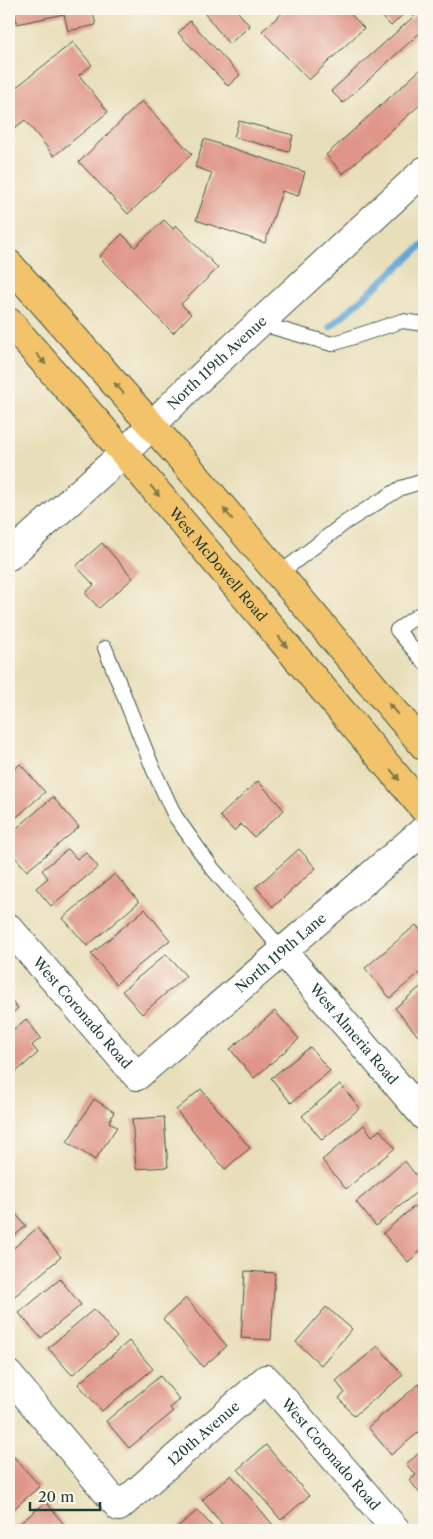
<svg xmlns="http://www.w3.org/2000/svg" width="433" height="1539" font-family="'Libre Caslon Text',serif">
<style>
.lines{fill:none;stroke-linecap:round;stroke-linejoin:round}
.stream{stroke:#60a5d6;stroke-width:7}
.building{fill:#df9688}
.service-casing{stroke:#3d5548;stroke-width:16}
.minor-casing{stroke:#3d5548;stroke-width:30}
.primary-casing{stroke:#3d5548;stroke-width:30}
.service{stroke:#fff;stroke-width:14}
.minor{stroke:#fff;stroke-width:28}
.primary{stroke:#f2c36a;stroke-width:28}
.oneway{fill:#7e794c}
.labels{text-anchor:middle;stroke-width:4.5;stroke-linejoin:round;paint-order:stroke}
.street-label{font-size:14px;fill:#1f3d34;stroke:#fbf7ec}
</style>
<rect width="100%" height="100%" fill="#fbf7ec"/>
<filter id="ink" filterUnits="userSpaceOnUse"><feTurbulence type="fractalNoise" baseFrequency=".02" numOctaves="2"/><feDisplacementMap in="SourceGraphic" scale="10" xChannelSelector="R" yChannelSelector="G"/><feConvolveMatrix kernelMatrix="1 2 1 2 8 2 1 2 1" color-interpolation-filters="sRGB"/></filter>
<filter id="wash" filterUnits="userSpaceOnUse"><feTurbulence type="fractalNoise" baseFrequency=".0096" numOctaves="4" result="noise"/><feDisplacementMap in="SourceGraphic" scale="20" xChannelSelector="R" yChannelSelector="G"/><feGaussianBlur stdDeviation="1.12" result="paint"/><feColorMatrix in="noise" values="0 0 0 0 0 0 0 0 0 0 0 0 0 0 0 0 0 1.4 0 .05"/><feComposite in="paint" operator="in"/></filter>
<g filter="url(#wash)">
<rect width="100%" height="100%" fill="#e8dfba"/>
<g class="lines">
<path class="stream" d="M 330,327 L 424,244"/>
</g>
<g id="blocks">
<path class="building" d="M 14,9 L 92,9 L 96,25 L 68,31 L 64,14 L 17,24 Z
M 201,9 L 242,9 L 238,12 L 250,26 L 229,44 Z
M 287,9 L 346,9 L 364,28 L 309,80 L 262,31 Z
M 375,9 L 409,9 L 391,26 Z
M 422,9 L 424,9 L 424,29 L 343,103 L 331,91 Z
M 190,21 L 240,75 L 228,86 L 178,33 Z
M 73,42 L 92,65 L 79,75 L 108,112 L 54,156 L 25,120 L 11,131 L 9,128 L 9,93 Z
M 422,68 L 424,71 L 424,101 L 343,174 L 326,155 Z
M 142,101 L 192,154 L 128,214 L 79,162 Z
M 239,121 L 293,135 L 289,152 L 234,137 Z
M 204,139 L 305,172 L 298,196 L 282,191 L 265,243 L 196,220 L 212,173 L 195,167 Z
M 164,220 L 173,229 L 176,225 L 218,268 L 181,304 L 191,314 L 173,333 L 99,257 L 122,234 L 135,247 Z
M 102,543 L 133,578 L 99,608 L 85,593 L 94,585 L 76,566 Z
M 20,764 L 45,792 L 9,824 L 9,774 Z
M 258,781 L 284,810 L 254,837 L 241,824 L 234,831 L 220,816 Z
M 53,797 L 79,827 L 27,871 L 9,850 L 9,835 Z
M 68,849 L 77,859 L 86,852 L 98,867 L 51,906 L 36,888 L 48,878 L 42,870 Z
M 299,849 L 316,868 L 273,907 L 256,887 Z
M 115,874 L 139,902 L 87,946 L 63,918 Z
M 145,909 L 170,940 L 116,984 L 91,954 Z
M 416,925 L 424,935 L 424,969 L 390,998 L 365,968 Z
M 166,954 L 186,976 L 142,1014 L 122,991 Z
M 424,984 L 424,1031 L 418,1036 L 395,1008 Z
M 9,998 L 18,1008 L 9,1017 Z
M 275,1011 L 299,1039 L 254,1078 L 230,1049 Z
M 26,1019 L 41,1038 L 32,1045 L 38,1053 L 10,1077 L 9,1033 Z
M 310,1047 L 330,1071 L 291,1103 L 271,1078 Z
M 340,1084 L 360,1108 L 322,1140 L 302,1116 Z
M 201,1089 L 250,1148 L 225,1169 L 176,1110 Z
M 94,1099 L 114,1112 L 109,1122 L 117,1127 L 95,1160 L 67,1142 Z
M 164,1117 L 168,1167 L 136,1169 L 132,1119 Z
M 364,1125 L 372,1136 L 380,1130 L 395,1148 L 346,1189 L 322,1160 Z
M 405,1161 L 424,1186 L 376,1226 L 356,1202 Z
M 424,1198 L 424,1248 L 408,1262 L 383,1233 Z
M 9,1206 L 26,1226 L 9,1240 Z
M 37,1228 L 61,1257 L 9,1301 L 9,1252 Z
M 245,1271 L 275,1273 L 271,1340 L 241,1338 Z
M 60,1279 L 81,1305 L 41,1338 L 19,1313 Z
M 186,1298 L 227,1346 L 203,1367 L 163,1319 Z
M 326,1307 L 352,1329 L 321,1365 L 296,1342 Z
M 94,1309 L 117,1337 L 72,1375 L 48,1348 Z
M 129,1341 L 153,1369 L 102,1411 L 78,1384 Z
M 378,1346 L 403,1375 L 354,1416 L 339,1398 L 345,1393 L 336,1381 Z
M 160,1376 L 180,1400 L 170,1408 L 173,1412 L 129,1448 L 106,1421 Z
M 419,1384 L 424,1391 L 424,1428 L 391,1455 L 368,1427 Z
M 266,1445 L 309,1496 L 281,1520 L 238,1469 Z
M 424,1449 L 424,1498 L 409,1480 L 416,1475 L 406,1464 Z
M 14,1457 L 40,1486 L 9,1513 L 9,1462 Z
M 231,1475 L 274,1526 L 269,1530 L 227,1530 L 202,1500 Z
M 46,1502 L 66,1527 L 62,1530 L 12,1530 Z
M 198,1510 L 215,1530 L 174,1530 Z"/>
</g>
</g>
<g filter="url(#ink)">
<use href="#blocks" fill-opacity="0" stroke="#3d5548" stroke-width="1"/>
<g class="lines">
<defs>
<path id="service" d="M 258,323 L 332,344 L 402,321 L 424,324
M 279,574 L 346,522 L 401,488 L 424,481
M 424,611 L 397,630 L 424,662
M 105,648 L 154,771 L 175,816 L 212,868 L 283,951"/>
<g id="minor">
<path id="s1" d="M 9,556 L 124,453 L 188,389 L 424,171"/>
<path id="s2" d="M 9,928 L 137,1076 L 424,830"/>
<path id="s3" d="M 283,951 L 424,1116"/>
<path id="s4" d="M 9,1375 L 119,1507 L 266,1379 L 396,1530"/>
</g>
<g id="primary">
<path d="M 9,264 L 184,462 L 424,746"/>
<path id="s5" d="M 9,322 L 124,453 L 424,809"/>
</g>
</defs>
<use href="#service" class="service-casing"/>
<use href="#minor" class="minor-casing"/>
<use href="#primary" class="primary-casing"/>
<use href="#service" class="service"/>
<use href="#minor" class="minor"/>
<use href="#primary" class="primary"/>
</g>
<defs><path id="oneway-solid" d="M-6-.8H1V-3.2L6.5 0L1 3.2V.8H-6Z" transform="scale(1.25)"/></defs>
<g class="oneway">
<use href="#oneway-solid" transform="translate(41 359) rotate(49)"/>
<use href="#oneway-solid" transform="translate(119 388) rotate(-132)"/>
<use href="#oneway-solid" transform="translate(155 491) rotate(50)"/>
<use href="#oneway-solid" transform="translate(228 514) rotate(-130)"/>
<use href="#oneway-solid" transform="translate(283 642) rotate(50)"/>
<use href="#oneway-solid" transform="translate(393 709) rotate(-130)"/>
<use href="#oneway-solid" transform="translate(395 775) rotate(50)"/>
</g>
</g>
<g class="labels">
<g class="street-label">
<text dy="5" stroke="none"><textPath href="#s1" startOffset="284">North 119th Avenue</textPath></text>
<text dy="5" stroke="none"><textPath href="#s5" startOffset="320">West McDowell Road</textPath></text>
<text dy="5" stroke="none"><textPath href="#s2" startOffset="385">North 119th Lane</textPath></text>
<text dy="5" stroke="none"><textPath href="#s2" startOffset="112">West Coronado Road</textPath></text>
<text dy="5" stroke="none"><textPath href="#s3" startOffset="109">West Almeria Road</textPath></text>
<text dy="5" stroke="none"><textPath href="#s4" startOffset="284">120th Avenue</textPath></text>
<text dy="5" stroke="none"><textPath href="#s4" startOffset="466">West Coronado Road</textPath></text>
</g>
</g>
<rect width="433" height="1539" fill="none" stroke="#fbf7ec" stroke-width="30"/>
<path d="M30 1502v8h70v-8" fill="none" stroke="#1f3d34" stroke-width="2.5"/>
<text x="38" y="1502" font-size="15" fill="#1f3d34" stroke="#fbf7ec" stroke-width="4" paint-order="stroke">20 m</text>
</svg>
